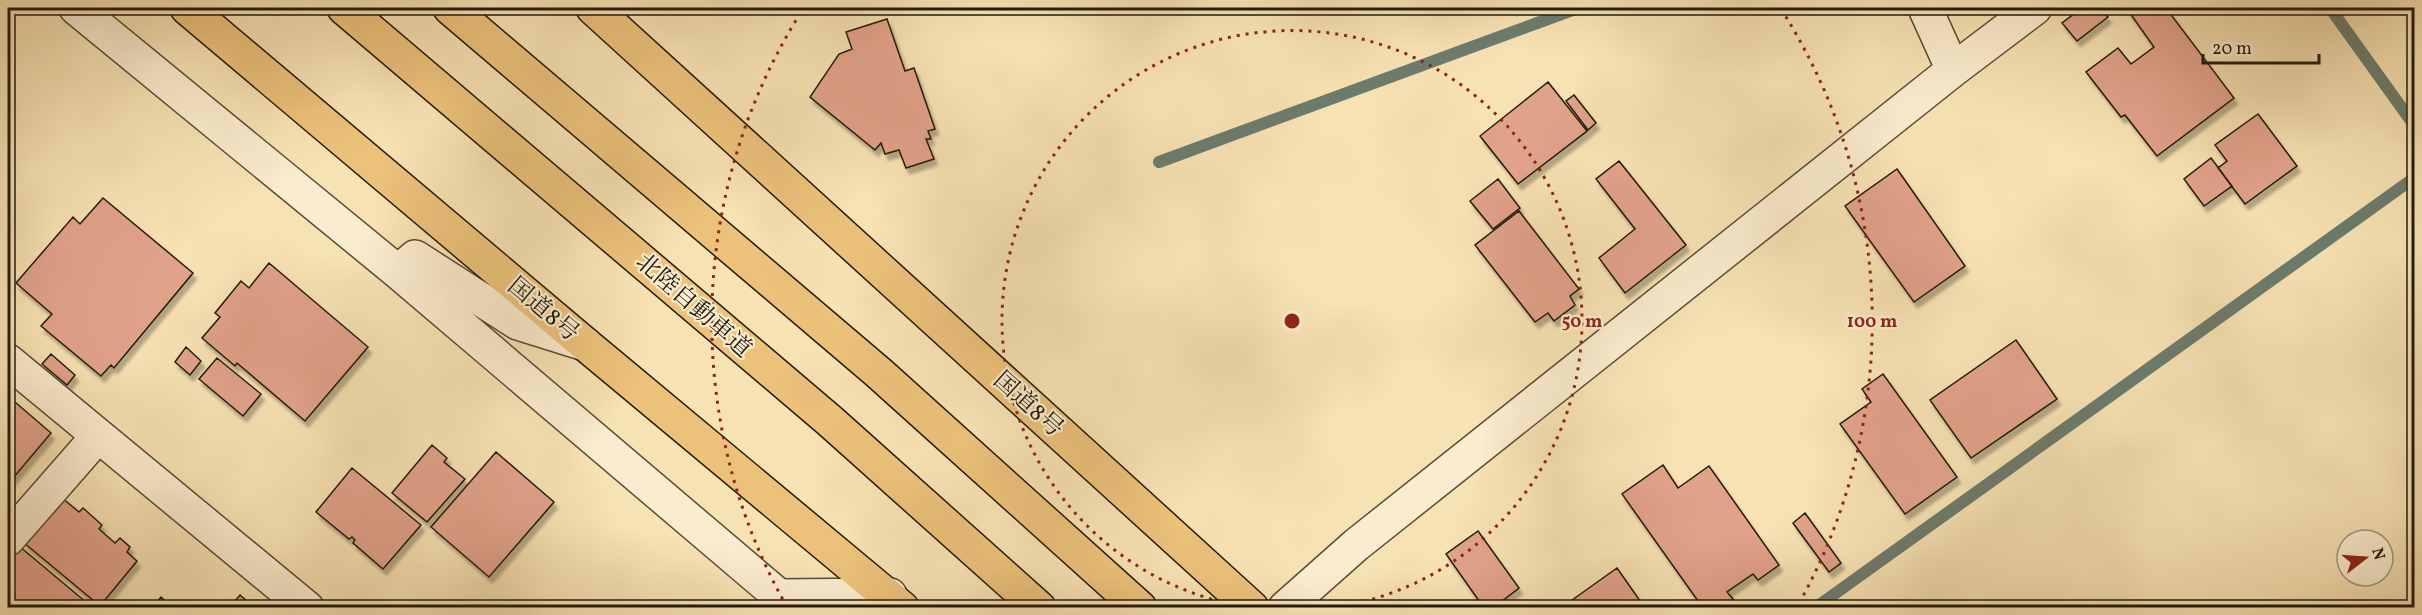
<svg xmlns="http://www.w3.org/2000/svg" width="2422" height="615" font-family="Vollkorn,'Noto Serif JP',serif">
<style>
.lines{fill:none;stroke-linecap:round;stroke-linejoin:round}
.stream{stroke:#6c7c6d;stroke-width:12}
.building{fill:#e1a28a;stroke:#231a0e;stroke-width:1.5;filter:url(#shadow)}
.minor-casing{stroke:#584c37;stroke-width:36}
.trunk-casing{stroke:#231a0e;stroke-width:36}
.motorway-casing{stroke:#231a0e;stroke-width:36}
.minor{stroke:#faecce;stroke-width:33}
.trunk{stroke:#ecc17a;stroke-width:33}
.motorway{stroke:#ecc17a;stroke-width:33}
.ring{fill:none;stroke:#8f2418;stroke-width:3;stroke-dasharray:3 6}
.labels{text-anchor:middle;stroke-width:4.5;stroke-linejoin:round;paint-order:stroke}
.street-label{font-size:24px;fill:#231a0e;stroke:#faecce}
.centre{fill:#8f2418;stroke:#faecce;stroke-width:3}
.ring-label{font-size:18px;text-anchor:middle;font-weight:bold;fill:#8f2418;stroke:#faecce;stroke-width:4.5;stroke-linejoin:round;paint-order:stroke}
</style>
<defs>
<filter id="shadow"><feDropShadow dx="3.5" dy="6" stdDeviation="1.5" flood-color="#0004"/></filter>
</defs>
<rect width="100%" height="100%" fill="#f7e2b3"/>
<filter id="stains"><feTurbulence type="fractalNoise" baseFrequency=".00333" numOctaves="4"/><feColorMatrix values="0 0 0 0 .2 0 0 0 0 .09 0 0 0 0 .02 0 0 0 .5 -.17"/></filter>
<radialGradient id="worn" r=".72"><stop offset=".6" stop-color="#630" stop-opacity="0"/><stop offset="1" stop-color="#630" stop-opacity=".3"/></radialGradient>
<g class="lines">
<path class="stream" d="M 2330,8 L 2414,125
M 1159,162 L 1578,8
M 1815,608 L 2414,178"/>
</g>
<path class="building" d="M 2082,8 L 2099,8 L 2108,17 L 2077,41 L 2062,23 Z
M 2129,8 L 2166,8 L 2234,98 L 2157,156 L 2125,115 L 2121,117 L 2086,72 L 2118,48 L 2131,64 L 2154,47 L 2127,9 Z
M 887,19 L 905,71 L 914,68 L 935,129 L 928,131 L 931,139 L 926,139 L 934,159 L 906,168 L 899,150 L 885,154 L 881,143 L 875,150 L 810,97 L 839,54 L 852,49 L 846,32 Z
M 1548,82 L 1587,131 L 1518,184 L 1480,136 Z
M 1574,95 L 1596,123 L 1588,130 L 1566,101 Z
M 2258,114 L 2297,166 L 2245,204 L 2218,168 L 2227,161 L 2215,145 Z
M 2211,158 L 2232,186 L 2204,206 L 2184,179 Z
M 1619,161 L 1686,245 L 1625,293 L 1599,258 L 1635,229 L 1596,179 Z
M 1897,169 L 1965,266 L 1914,302 L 1845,206 Z
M 1498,179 L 1520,208 L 1493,229 L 1470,201 Z
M 103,198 L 193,273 L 114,368 L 111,365 L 101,376 L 41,326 L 52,314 L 16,283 L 73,217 L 80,224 Z
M 1519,211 L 1579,289 L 1570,296 L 1575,305 L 1554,321 L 1548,313 L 1535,322 L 1475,245 Z
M 269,263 L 368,347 L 305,421 L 237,363 L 235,366 L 202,338 L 220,317 L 215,313 L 241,281 L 249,288 Z
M 2016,340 L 2057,399 L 1971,458 L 1930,400 Z
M 186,347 L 201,361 L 190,375 L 175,362 Z
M 51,354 L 75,375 L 67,385 L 42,364 Z
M 217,358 L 261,394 L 243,416 L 199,379 Z
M 1883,374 L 1957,477 L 1905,514 L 1840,424 L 1871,402 L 1862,389 Z
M 8,396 L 51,433 L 8,484 Z
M 432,445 L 447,458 L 444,462 L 465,479 L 427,522 L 392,493 Z
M 496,452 L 554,502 L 489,577 L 431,527 Z
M 1663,465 L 1678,488 L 1709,466 L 1779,565 L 1758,580 L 1753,574 L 1727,592 L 1733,599 L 1722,608 L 1703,608 L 1622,494 Z
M 352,468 L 421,525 L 383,569 L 353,543 L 355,540 L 352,537 L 349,539 L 316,512 Z
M 61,497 L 79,512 L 83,508 L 102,525 L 99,529 L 115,543 L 120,538 L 130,547 L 127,552 L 137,561 L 100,606 L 23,542 Z
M 1805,513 L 1841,563 L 1829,572 L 1793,523 Z
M 1478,531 L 1519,588 L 1493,608 L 1484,608 L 1446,554 Z
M 19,546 L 93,608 L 8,608 L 8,560 Z
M 1617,568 L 1645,608 L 1561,608 Z
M 240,595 L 255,608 L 229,608 Z
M 161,597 L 173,608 L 152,608 Z
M 161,597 L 173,608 L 152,608 Z"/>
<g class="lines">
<defs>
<path id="minor" d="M 76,8 L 398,272 L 779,596 L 890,595
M 1953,70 L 2035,8
M 398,272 L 415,257 L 518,323 L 585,344
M 8,361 L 307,608
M 8,539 L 98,436
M 1285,608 L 1356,545 L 1953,70 L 1925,8"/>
<path id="trunk" d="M 187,8 L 585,344 L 902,608
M 593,8 L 1252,608"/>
<path id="motorway" d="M 344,8 L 830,421 L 1039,608
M 450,8 L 879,373 L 1140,608"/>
</defs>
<use href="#minor" class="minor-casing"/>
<use href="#trunk" class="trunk-casing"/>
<use href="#motorway" class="motorway-casing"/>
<use href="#minor" class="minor"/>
<use href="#trunk" class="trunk"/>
<use href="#motorway" class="motorway"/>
</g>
<g class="ring">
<path d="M1247 607A290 290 0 1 1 1337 607"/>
<path d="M787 607A580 580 0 0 1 803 9M1781 9A580 580 0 0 1 1797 607"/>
</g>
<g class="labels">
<g class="street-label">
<text transform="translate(694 305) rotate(41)" y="8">北陸自動車道</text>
<text transform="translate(544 309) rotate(40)" y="8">国道8号</text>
<text transform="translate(1029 404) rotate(42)" y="8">国道8号</text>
</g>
</g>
<circle cx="1292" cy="321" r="9" class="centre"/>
<g class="ring-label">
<text x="1582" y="327">50 m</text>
<text x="1872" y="327">100 m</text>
</g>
<rect width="2422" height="615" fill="none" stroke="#f7e2b3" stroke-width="30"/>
<rect x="9" y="9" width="2404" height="597" fill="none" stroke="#231a0e" stroke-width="3"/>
<rect x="15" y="15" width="2392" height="585" fill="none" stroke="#231a0e" stroke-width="1.5"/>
<g transform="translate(2365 558) rotate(73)"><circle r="28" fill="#faecce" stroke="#a49881" stroke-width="1.5"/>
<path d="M0-4.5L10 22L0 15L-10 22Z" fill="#8f2418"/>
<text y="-9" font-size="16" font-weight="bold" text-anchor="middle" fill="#231a0e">N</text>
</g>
<path d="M2203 54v9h116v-9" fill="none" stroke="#231a0e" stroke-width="3"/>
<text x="2212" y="54" font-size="18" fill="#231a0e" stroke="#faecce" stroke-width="4.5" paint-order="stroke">20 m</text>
<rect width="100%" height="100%" filter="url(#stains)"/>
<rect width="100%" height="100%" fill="url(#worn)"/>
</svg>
